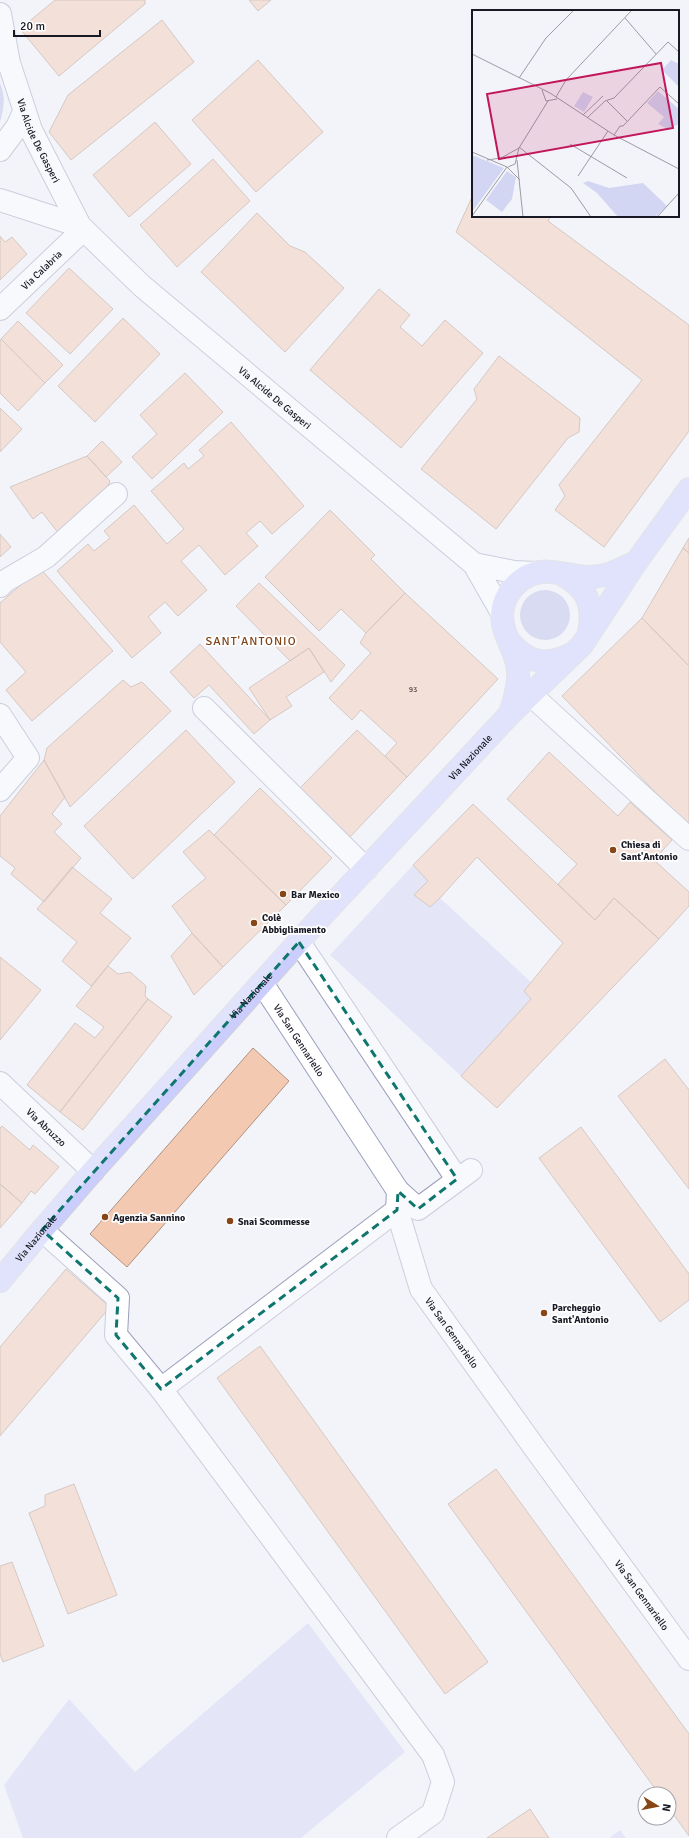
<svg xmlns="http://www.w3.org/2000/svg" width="689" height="1838" font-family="Signika,sans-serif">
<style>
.green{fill:#d3d6f3}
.forest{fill:#b9bde6}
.building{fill:#f4c9b1;stroke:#b09382}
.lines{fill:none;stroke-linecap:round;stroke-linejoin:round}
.minor-casing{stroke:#9c9fbc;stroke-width:24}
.major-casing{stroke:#d1d1d3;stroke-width:24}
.minor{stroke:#fff;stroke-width:22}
.major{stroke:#cbcefc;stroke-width:22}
.marked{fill:none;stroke:#0f766e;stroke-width:3;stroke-dasharray:8 5;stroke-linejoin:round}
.poi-dot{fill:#884515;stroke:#fff;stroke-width:1.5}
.labels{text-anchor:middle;stroke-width:3.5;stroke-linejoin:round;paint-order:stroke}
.number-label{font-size:8px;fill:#4f4547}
.street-label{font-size:10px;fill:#181924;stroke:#fff}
.poi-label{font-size:10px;font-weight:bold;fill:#181924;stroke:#fff;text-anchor:start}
.quarter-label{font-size:12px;letter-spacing:1px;fill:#7f4217;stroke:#fff}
.inset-road{fill:none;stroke:#9b9ca4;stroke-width:1}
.view{fill:#c2185b;fill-opacity:0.15;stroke:#c2185b;stroke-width:2}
.inset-edge{fill:none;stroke:#181924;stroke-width:2}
</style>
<rect width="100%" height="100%" fill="#f3f4fa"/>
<path class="green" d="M 413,865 L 428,881 L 415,895 L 430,907 L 440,898 L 531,982 L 524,991 L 531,999 L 461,1076 L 330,955 Z
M 308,1623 L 405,1752 L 301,1838 L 23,1838 L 4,1785 L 69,1699 L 135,1772 Z
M 620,1830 L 626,1838 L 609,1838 Z"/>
<path class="forest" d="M 0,83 C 6,97 4,108 0,122 Z
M520 615a25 25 0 1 1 50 0a25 25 0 1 1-50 0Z"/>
<path class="building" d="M 55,0 L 145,0 L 145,4 L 59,76 L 20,29 Z
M 249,0 L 271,0 L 258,11 Z
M 162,20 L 194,62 L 71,160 L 49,132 L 68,95 Z
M 258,60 L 323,132 L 256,192 L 192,120 Z
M 155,122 L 191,164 L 129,217 L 93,175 Z
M 213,159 L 250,201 L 177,267 L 140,225 Z
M 472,197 L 473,216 L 551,216 L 548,221 L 689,325 L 689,431 L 604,547 L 555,510 L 565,496 L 559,485 L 642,380 L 456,232 Z
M 257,213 L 290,246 L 305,252 L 344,288 L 285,352 L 201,272 Z
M 0,236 L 5,242 L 12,237 L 27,254 L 0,280 Z
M 69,268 L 113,309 L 70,354 L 26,313 Z
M 379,289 L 410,315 L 400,327 L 422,346 L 445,320 L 483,353 L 401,448 L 310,370 Z
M 123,318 L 160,354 L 95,422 L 58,386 Z
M 18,321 L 63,365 L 45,383 L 1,339 Z
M 1,339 L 45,383 L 18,411 L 0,393 L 0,341 Z
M 499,356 L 580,418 L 579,432 L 568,438 L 496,529 L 421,469 L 477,399 L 474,389 Z
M 185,373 L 223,412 L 152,479 L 132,457 L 157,434 L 140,415 Z
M 0,408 L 22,429 L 0,452 Z
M 231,422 L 304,506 L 272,534 L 260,521 L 246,533 L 258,546 L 225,575 L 199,545 L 181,561 L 207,590 L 178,616 L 165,602 L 148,617 L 161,633 L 132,658 L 57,571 L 88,544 L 94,551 L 110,538 L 104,531 L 134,505 L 167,544 L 184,529 L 151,491 L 184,463 L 188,469 L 204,456 L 199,450 Z
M 102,441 L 122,462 L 106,477 L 87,456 Z
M 87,456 L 110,481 L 103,500 L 59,534 L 42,512 L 33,519 L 10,487 Z
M 330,510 L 375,555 L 371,559 L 405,593 L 366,633 L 341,609 L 319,631 L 265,577 Z
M 0,534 L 11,547 L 0,557 Z
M 689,538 L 689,553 L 683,548 Z
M 683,548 L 689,553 L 689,666 L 642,618 Z
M 40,568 L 113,651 L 32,721 L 6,690 L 26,672 L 0,642 L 0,603 Z
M 259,583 L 345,665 L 331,682 L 309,648 L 290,661 L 236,606 Z
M 405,593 L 498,679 L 407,777 L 385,756 L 397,743 L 361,710 L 352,720 L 329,698 L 371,653 L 360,643 L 366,633 Z
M 642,618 L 689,666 L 689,827 L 562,696 Z
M 200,644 L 270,720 L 254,734 L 209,685 L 194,698 L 170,672 Z
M 309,648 L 324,672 L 286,697 L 292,706 L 270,720 L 249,688 Z
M 123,680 L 131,687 L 142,682 L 171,711 L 70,807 L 44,760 L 47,748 Z
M 186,730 L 235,782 L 133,879 L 84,826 Z
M 357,730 L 407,777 L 348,839 L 298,790 Z
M 549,752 L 618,816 L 630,802 L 672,840 L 654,860 L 689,892 L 689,906 L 659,939 L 614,898 L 595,920 L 558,884 L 577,864 L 507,799 Z
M 44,760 L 65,797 L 52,814 L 62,824 L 54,832 L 81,858 L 44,902 L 11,874 L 15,868 L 0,856 L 0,816 Z
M 260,788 L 332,858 L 286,905 L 214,835 Z
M 473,804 L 595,920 L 614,898 L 659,939 L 497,1108 L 461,1076 L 531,999 L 524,991 L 563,943 L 477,857 L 440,898 L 430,907 L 414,895 L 428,881 L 413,865 Z
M 209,830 L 286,905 L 223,967 L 192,933 L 172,906 L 206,878 L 183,852 Z
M 72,867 L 112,899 L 100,913 L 131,938 L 91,986 L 62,961 L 77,942 L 37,909 Z
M 192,933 L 223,967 L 194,995 L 171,956 Z
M 0,957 L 41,990 L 0,1040 Z
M 108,966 L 118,974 L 130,972 L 146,986 L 145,996 L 148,999 L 60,1112 L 27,1085 L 75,1023 L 95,1038 L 104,1027 L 76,1006 Z
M 148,999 L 172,1017 L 83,1130 L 60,1112 Z
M 253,1048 L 289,1081 L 127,1267 L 90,1234 Z
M 665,1059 L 689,1090 L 689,1189 L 618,1096 Z
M 2,1126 L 30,1150 L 33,1145 L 59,1167 L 35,1194 L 31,1191 L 22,1203 L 0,1184 L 0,1128 Z
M 581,1127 L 689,1274 L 689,1300 L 660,1322 L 539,1158 Z
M 0,1184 L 22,1203 L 0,1228 Z
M 66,1269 L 110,1307 L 0,1436 L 0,1347 Z
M 260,1346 L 488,1662 L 445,1694 L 217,1378 Z
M 496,1469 L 689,1734 L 689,1836 L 669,1808 L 669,1794 L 659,1794 L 448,1504 Z
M 74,1484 L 117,1595 L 68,1614 L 29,1513 L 45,1506 L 45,1495 Z
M 12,1562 L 44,1646 L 3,1662 L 0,1654 L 0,1566 Z
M 530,1809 L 549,1838 L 487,1838 Z"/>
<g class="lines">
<defs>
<g id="minor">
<path id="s1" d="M 0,14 L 9,63 L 31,130 L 80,226 L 142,286 L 474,564 L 502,613"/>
<path d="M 0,150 L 17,127 L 24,112"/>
<path d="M 0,200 L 80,226"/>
<path id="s2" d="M 0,309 L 83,230"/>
<path d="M 474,564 L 514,572 L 536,573"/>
<path d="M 0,586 L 5,581 L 46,557 L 116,494"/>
<path d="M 530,694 L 689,839"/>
<path d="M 204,708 L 366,869"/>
<path d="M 0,715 L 28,758 L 0,790"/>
<path d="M 299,942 L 457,1179"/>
<path id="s3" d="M 262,983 L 398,1191 L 418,1209 L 471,1170"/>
<path id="s4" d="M 0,1083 L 93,1171"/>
<path id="s5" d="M 398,1191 L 397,1210 L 421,1289 L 534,1447 L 689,1659"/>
<path d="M 42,1230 L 118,1298 L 116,1335 L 161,1389 L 433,1755 L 443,1782 L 433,1813 L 398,1838"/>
<path d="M 161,1389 L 397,1210"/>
</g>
<g id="major">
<path d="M 563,575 C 588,589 594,605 589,632"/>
<path d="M 509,641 C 527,662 544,667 570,655"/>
<path d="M 510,713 C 515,699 519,686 518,671 C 517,648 498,633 503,607 C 508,586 529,569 551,572 C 564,573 577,577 590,577 C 607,577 621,569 636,562"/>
<path id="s6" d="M 0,1281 L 42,1230 L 93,1171 L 320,918 L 509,715 L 582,645 L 637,561 L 689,489"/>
</g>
</defs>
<use href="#minor" class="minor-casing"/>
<use href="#major" class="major-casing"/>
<use href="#minor" class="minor"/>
<use href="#major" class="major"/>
</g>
<path d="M0 0H689V1838H0ZM 299,942 L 457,1179 L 418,1209 L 398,1191 L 397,1210 L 161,1389 L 116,1335 L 118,1298 L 42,1230 Z" fill="#f3f4fa" fill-opacity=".55" fill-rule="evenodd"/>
<path class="marked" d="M 299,942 L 457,1179 L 418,1209 L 398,1191 L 397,1210 L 161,1389 L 116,1335 L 118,1298 L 42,1230 Z"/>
<g class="poi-dot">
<circle cx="613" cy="850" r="4"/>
<circle cx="283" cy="894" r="4"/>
<circle cx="254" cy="923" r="4"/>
<circle cx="105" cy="1217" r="4"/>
<circle cx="230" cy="1221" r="4"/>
<circle cx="544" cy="1313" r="4"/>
</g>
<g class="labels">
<g class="number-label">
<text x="413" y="692">93</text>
</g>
<g class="street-label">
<text dy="4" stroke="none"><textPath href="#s1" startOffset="133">Via Alcide De Gasperi</textPath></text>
<text dy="4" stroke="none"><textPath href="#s2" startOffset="57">Via Calabria</textPath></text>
<text dy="4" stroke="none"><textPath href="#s1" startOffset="488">Via Alcide De Gasperi</textPath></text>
<text dy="4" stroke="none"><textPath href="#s6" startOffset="704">Via Nazionale</textPath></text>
<text dy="4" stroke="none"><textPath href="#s6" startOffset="380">Via Nazionale</textPath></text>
<text dy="4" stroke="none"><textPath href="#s3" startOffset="68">Via San Gennariello</textPath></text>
<text dy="4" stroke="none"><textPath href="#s4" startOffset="64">Via Abruzzo</textPath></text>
<text dy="4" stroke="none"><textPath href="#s6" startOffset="56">Via Nazionale</textPath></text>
<text dy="4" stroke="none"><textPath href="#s5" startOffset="155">Via San Gennariello</textPath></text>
<text dy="4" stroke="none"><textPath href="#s5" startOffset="479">Via San Gennariello</textPath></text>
</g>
<g class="poi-label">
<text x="621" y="848">Chiesa di<tspan x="621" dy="12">Sant'Antonio</tspan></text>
<text x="291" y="898">Bar Mexico</text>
<text x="262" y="921">Colè<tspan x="262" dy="12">Abbigliamento</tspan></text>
<text x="113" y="1221">Agenzia Sannino</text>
<text x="238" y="1225">Snai Scommesse</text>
<text x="552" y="1311">Parcheggio<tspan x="552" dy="12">Sant'Antonio</tspan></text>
</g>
<g class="quarter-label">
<text x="251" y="645">SANT'ANTONIO</text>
</g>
</g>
<g transform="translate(472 10)">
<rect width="207" height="207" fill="#f3f4fa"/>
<path d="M 199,50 L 207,54 L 207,77 L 190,60 ZM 186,81 L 207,99 L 207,114 L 196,119 L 186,114 L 192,107 L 175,93 ZM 111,82 L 121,87 L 112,102 L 102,96 ZM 0,145 L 32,158 L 0,202 ZM 35,161 L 44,167 L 40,189 L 30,202 L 14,190 ZM 116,171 L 137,178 L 171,173 L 195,196 L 183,207 L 146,207 L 125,183 L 111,173 Z" fill="#d3d6f3"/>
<path class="inset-road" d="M 153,8 L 184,44M 0,44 L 78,83 L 142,125 L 207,159M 47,68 L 74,28 L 102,0M 70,80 L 74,91 L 85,89M 84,87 L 94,70 L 160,0M 135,91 L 155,111M 111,105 L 131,86M 115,108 L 133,91 L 142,88 L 196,32 L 207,42M 142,125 L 148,116 L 151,116 L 188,77 L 207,94M 98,134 L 155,168M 47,137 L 99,178 L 119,207M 0,142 L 35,157 L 48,170M 15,150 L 29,148 L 47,138 L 76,91M 45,150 L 51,207M 36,157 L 43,154 L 47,138M 106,166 L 136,121M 0,206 L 35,157M 185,207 L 207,183"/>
<path class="view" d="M 189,53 L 201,118 L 27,149 L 15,84 Z"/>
<rect width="207" height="207" class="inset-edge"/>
</g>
<g transform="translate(657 1806) rotate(100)"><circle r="19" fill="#ffffff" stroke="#a3a3a7"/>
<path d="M0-3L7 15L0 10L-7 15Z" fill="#884515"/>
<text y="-6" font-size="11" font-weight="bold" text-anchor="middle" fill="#181924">N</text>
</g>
<path d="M14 30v6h86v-6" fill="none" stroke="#181924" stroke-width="2"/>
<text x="20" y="30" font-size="12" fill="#181924" stroke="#ffffff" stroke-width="3" paint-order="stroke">20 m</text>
</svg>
